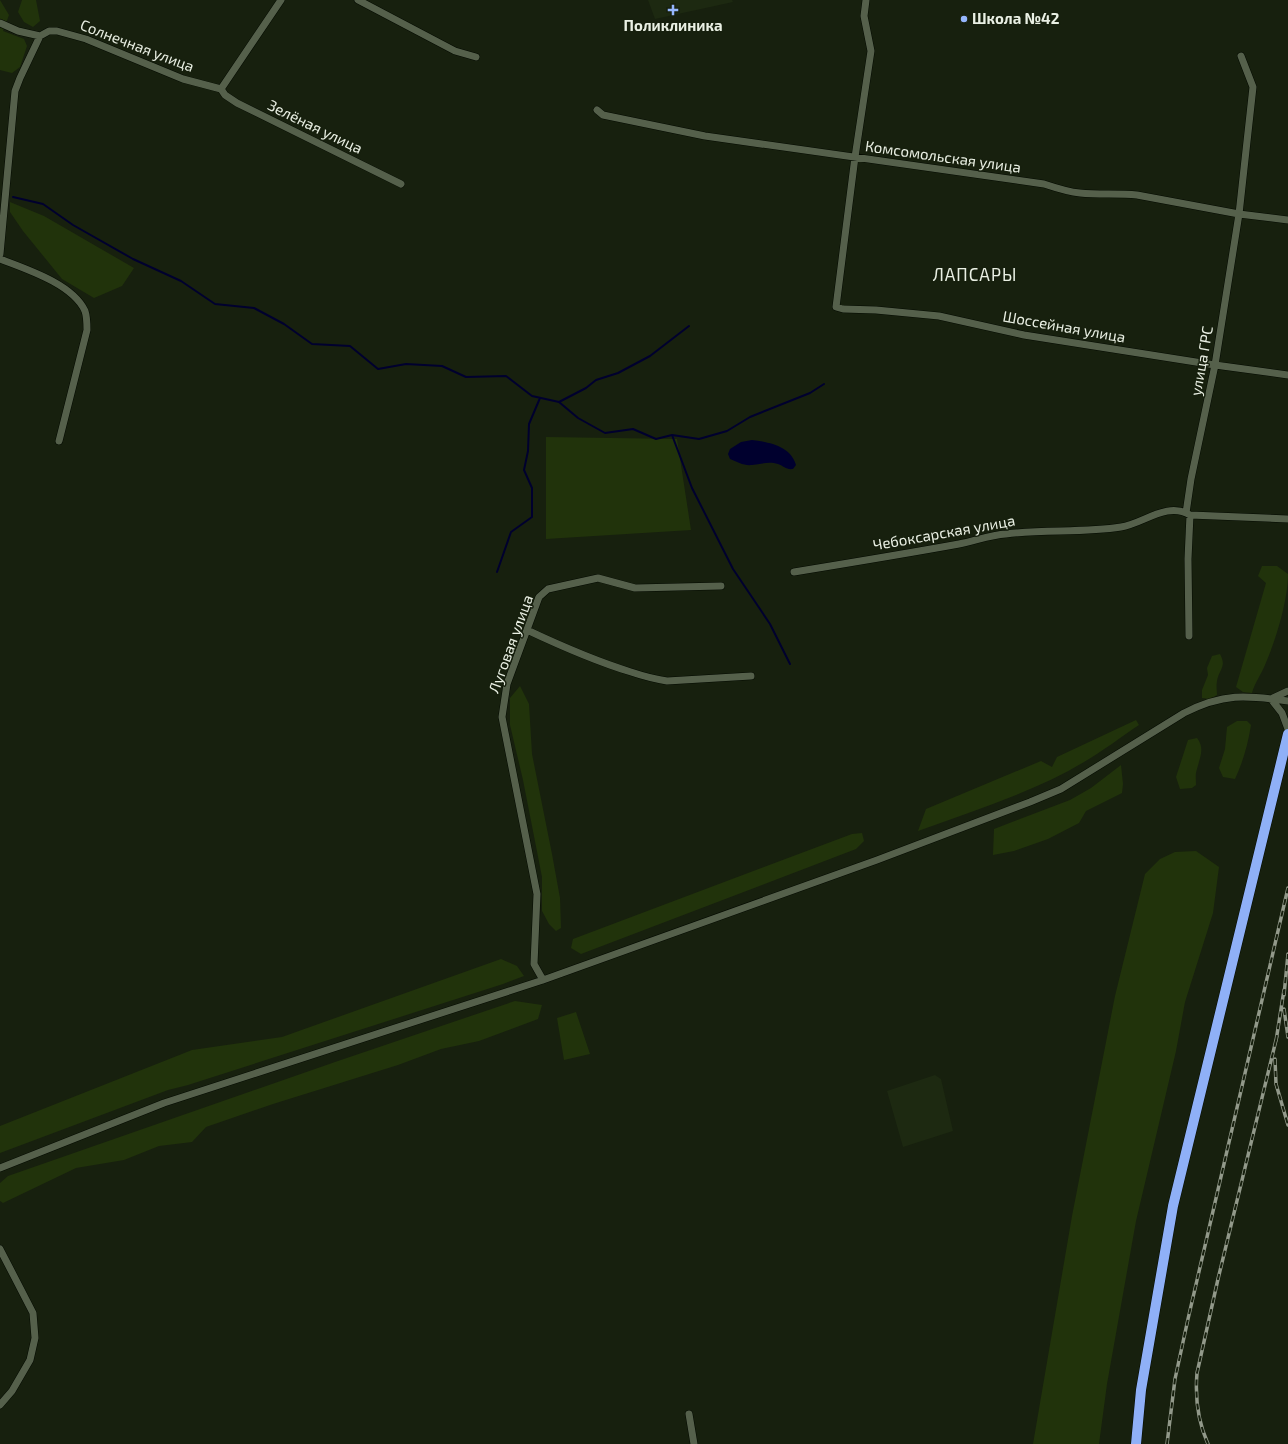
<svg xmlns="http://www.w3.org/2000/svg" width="1288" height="1444" font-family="'Exo 2',sans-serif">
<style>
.built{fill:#1d2911}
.green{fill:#21330b}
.water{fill:#00002e}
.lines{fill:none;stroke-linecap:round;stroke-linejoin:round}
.stream{stroke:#00002e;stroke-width:2}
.minor-casing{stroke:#040a00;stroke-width:8}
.highway-casing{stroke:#040a00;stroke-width:11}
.minor{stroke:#55604b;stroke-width:7}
.highway{stroke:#8fb0f7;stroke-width:10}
.rail-casing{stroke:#92998a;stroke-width:3.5}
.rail{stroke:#17200e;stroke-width:2;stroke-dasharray:6;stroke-linecap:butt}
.poi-dot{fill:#95b6fd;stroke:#17200e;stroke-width:1.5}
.labels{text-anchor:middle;stroke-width:3;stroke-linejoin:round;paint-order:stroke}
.poi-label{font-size:15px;font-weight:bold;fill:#e9efe3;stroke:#17200e;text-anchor:start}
.street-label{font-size:15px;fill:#e9efe3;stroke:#17200e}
.quarter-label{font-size:17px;letter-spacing:1px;fill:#e9efe3;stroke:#17200e}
</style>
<rect width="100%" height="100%" fill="#17200e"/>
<path class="built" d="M 648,0 L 732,0 L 733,2 L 655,19 Z
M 935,1075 L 941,1079 L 953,1131 L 903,1147 L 887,1091 Z"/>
<path class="green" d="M 0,0 L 9,15 L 3,31 L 24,39 L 27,46 L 20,67 L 12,73 L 0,70 Z
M 22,0 L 36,0 L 40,21 L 33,27 L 24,22 L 18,12 Z
M 10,202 L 44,216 L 134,268 L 122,286 L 94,298 L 62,279 L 23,231 L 10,212 Z
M 546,437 L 677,439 L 691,530 L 546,539 Z
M 1262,566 L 1277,566 L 1288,574 C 1288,600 1276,640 1265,665 C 1261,675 1255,682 1252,693 L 1243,692 L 1236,687 L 1266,583 L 1258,576 Z
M 1220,654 C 1227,667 1219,669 1217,681 C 1216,686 1217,691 1217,695 L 1210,699 L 1202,698 L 1202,690 L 1208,675 L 1207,668 L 1212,656 Z
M 520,686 L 529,704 L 532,754 L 552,854 L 560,898 L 561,928 L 556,931 L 549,924 L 542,911 L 542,877 L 523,780 L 510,725 L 510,698 Z
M 1136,720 L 1139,725 C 1121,737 1103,751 1084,762 C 1034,792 973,811 918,831 L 926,809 L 1041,761 L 1052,767 L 1057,757 Z
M 1237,721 L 1247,721 L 1251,725 C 1248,744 1243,762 1235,779 L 1223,777 L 1219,768 L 1225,749 L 1227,727 Z
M 1197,738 C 1205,748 1200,757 1197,769 C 1195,774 1196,780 1196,785 L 1192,788 L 1180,789 L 1176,777 L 1188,740 Z
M 1121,765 L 1123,784 L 1122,793 L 1086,811 L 1079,823 L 1048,839 L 1014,851 L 993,855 L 994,829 L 1070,800 L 1091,788 Z
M 862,833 L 864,841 L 856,849 L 581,954 L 571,948 L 573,939 L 852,834 Z
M 1196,851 L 1219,867 L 1213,913 L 1185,1002 L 1176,1051 L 1136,1221 L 1107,1384 L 1099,1444 L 1033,1444 L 1072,1216 L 1115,996 L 1145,874 L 1160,859 L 1175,852 Z
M 501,959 L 517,966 L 524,976 L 503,984 L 188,1085 L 168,1090 L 0,1153 L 0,1126 L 192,1050 L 282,1037 Z
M 515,1001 L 542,1005 L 538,1019 L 479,1041 L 441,1049 L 398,1065 L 273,1104 L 206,1127 L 192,1142 L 159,1146 L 124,1160 L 76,1168 L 3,1203 L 0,1201 L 0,1183 L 8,1176 L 338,1061 Z
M 576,1012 L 590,1054 L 564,1060 L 557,1018 Z"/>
<path class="water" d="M 752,440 C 769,442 791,446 796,465 L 793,469 C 786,470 784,466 778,464 C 769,461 761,464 752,465 C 744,466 737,462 730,459 L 728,454 L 730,449 L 741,442 Z"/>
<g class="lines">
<path class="stream" d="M 13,197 L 43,204 L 73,225 L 133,259 L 181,281 L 215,304 L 254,308 L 284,324 L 312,344 L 350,346 L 378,369 L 406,364 L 442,366 L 466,377 L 506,376 L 532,396 L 559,402 L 578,418 L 605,433 L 633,429 L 656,439 L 672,435 L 692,488 L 733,569 L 770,624 L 790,664
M 559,402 L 586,388 L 596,380 L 618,373 L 650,356 L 689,326
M 672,435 L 699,439 L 727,431 L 750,417 L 810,393 L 824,384
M 497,572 L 511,532 L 532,517 L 532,488 L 524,470 L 528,451 L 529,424 L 540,398"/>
<defs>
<path id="minor" d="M 358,0 L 455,51 L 476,57
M 866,0 L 864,16 L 871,51 L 855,157 L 836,307 L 843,309 L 876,310 L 939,316 L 1024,335 L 1215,365 L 1288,375
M 0,23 L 18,31 L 40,36 L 49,31 L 57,31 L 86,39 L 183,79 L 221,89
M 221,89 L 225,95 L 237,103 L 401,184
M 221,89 L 281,0
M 597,110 L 603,115 L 705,136 L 1044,184 C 1056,188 1068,192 1080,193 C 1099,195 1118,193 1137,195 L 1239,214 L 1288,220
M 0,254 L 15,91 L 20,78 L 40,36
M 0,259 C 26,269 73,284 85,311 C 87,317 87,323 87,330 L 59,441
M 1186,513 L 1191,479 L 1215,365 L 1239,214 L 1253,87 L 1241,56
M 794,572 C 849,563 904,554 959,544 C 975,541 990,535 1006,534 C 1044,529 1083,533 1121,527 C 1143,524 1167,501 1190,515 L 1288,519
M 527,630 C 561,646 595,661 631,672 C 643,676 654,679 667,681 L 751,676
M 1189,636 L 1188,559 L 1190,515
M 1273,698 L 1288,691
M 1271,699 L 1282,713 L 1288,729
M 543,980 L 534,964 L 537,894 L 502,717 L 507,684 L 539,597 L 548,589 L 598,578 L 635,588 L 721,586
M 0,1168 L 164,1103 L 543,980 L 877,860 L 1030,802 L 1061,789 L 1184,713 C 1223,693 1246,695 1288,701
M 0,1249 L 33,1313 L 35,1338 L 30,1360 L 12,1391 L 0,1405
M 689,1414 L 694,1444"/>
<path id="highway" d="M 1136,1444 L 1141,1390 L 1173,1206 L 1288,734"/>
</defs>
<use href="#minor" class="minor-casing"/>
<use href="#highway" class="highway-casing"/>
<use href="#minor" class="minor"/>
<use href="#highway" class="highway"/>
<defs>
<path id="rail" d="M 1284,995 L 1288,954
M 1284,1009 L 1288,1037
M 1276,1041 L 1284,990
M 1275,1059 L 1276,1084 L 1288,1125
M 1167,1444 L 1175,1379 L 1188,1319 L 1288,888
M 1208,1444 C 1198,1422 1195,1397 1197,1373 L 1218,1279 L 1277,1036"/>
</defs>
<use href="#rail" class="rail-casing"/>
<use href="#rail" class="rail"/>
</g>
<g class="poi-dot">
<path d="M671 4h4v4h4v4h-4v4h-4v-4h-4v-4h4z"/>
<circle cx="964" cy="19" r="4"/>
</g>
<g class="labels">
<g class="poi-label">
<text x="972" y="24">Школа №42</text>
<text x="673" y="31" text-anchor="middle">Поликлиника</text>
</g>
<g class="street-label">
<text transform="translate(137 46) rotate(21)" y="5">Солнечная улица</text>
<text transform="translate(315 127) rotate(26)" y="5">Зелёная улица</text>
<text transform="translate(943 157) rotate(8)" y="5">Комсомольская улица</text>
<text transform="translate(1064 327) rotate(10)" y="5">Шоссейная улица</text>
<text transform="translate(1202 361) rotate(-80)" y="5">улица ГРС</text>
<text transform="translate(944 533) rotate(-10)" y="5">Чебоксарская улица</text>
<text transform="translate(511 644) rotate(-70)" y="5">Луговая улица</text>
</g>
<g class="quarter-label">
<text x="975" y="281">ЛАПСАРЫ</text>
</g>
</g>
</svg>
